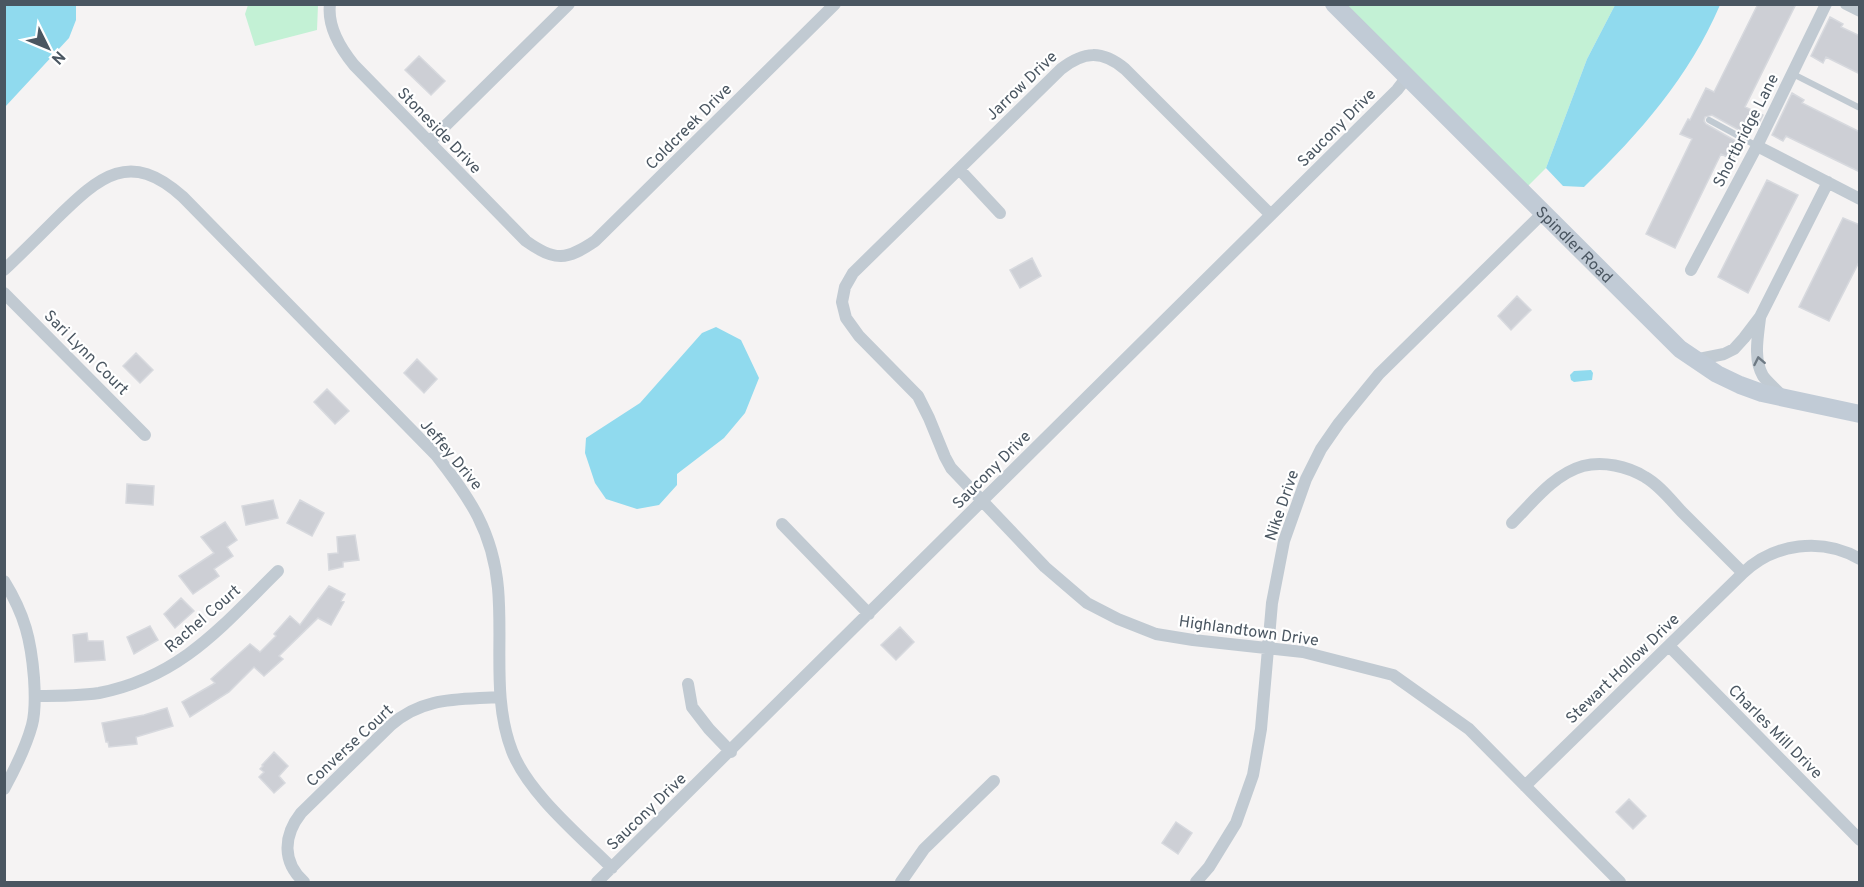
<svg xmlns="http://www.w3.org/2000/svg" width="1864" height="887" font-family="Overpass,sans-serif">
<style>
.green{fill:#c3f1d5}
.water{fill:#90daee}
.building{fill:#cdcfd5;stroke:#d7d9de;stroke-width:1.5}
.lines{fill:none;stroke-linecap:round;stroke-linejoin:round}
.lane{stroke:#c1cad2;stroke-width:6}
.street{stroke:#c1cad2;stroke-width:12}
.secondary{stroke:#c1cbd6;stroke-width:18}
.oneway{stroke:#6e7983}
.labels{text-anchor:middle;stroke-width:4.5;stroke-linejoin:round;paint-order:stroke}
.street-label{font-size:16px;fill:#4a5661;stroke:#fff}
</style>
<rect width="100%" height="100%" fill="#f5f3f3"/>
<path class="green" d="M 1340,4 L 1615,5 L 1587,59 L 1546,168 L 1522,192 Z
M 248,5 L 318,5 L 317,30 L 255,46 L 245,14 Z"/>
<path class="water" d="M 5,4 L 76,5 L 76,20 L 69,38 L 5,107 Z
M 1615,5 L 1720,5 C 1689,77 1640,133 1584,187 L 1563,186 L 1546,168 L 1587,59 Z
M 716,327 L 741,340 L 759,378 L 745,413 L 724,438 L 677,474 L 677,485 L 659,505 L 637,509 L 606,499 L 595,483 L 585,453 L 586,438 L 640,403 L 702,333 Z
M 1591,370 L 1593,373 L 1592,380 L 1574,382 L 1571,380 L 1570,375 L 1574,371 Z"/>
<path class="building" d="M 1758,4 L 1796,4 L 1745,107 L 1763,115 L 1757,127 L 1752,125 L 1746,134 L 1712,115 L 1705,117 L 1704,121 L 1706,124 L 1741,144 L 1733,160 L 1721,154 L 1675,248 L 1646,234 L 1692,139 L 1680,134 L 1688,119 L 1690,120 L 1706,88 L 1714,92 Z
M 1830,17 L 1843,24 L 1841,27 L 1860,36 L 1860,74 L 1826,57 L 1823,63 L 1811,56 Z
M 419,56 L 445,81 L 431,95 L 405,70 Z
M 1792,93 L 1804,100 L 1802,103 L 1860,132 L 1860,172 L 1786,136 L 1783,141 L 1772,135 Z
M 1767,180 L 1798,195 L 1748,293 L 1718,277 Z
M 1843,218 L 1860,225 L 1860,260 L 1829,321 L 1799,307 Z
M 1032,258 L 1041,276 L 1020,288 L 1010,270 Z
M 1517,296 L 1531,310 L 1511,330 L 1498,316 Z
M 136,353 L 153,370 L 140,383 L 123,366 Z
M 417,359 L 437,379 L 424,393 L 404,373 Z
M 327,389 L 349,411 L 335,424 L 314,402 Z
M 127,484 L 154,486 L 153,505 L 126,503 Z
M 273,500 L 278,518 L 246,525 L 242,506 Z
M 300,500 L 324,513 L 312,536 L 287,523 Z
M 225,522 L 237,540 L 227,547 L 233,556 L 214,569 L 219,576 L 193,594 L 179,576 L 214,553 L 201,537 Z
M 355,535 L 359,560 L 343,562 L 343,567 L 329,570 L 328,554 L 338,553 L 337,537 Z
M 329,586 L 345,594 L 341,601 L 344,602 L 331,625 L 318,618 L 279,656 L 283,659 L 264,676 L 254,667 L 229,692 L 190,717 L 182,702 L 215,683 L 211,679 L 250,644 L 260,652 L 276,636 L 274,634 L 290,616 L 300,625 Z
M 181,598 L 194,611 L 175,628 L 164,614 Z
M 150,626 L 158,640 L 134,654 L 127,637 Z
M 900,627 L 914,642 L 896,660 L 881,645 Z
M 87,633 L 88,641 L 103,641 L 105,660 L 75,662 L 73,635 Z
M 167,708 L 173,726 L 136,737 L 137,744 L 109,747 L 108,742 L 106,742 L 102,723 L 144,715 Z
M 274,752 L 288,766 L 279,776 L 285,783 L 274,793 L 259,777 L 264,772 L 260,769 L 263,766 L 262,765 Z
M 1629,799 L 1646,816 L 1633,829 L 1616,812 Z
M 1176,822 L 1192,833 L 1178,854 L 1162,843 Z"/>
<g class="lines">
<path class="lane" d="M 1793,74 L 1860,108
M 1709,120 L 1757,146"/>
<path class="street" d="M 330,4 C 327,27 341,49 354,65 L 526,241 C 555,262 567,260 595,241 L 835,4
M 1846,4 L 1860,11
M 429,142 L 569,4
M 1757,146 L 1860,199
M 959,169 L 1000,213
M 1271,215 L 1125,69 C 1102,50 1084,51 1061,69 L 853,273 L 845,287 L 842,302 L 846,318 L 859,336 L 918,396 L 929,418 L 945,457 L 951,468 L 1045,567 L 1087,603 L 1118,619 L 1156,634 L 1193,640 L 1303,652 L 1393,675 L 1469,729 L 1620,882
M 4,270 C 22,253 40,235 57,218 C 100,176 130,149 183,197 L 436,455 C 470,498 493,532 498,588 C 503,643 492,699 512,751 C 528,793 580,836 612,868
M 1691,270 L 1757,146 L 1826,4
M 4,293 L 145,435
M 1760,318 C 1758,336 1753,359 1763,376 C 1768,383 1777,390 1783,397
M 1694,360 L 1724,354 L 1734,349 L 1744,338 L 1760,317 L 1828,182
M 1512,523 C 1532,503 1554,474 1583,466 C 1603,461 1627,466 1645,477 C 1659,485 1670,499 1681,511 C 1702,532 1722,552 1743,573
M 782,524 L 869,614
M 4,581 C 25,615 31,640 34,678 C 35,693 36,710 32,725 C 26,747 15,769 4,789
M 1669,646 L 1860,840
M 688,684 L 692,707 L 709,729 L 731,752
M 35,696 C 56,696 79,696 99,693 C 181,677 222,626 278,571
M 1525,786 L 1743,573 C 1774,543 1822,537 1860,559
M 304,882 C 282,862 283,836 301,813 L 391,725 C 424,696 459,700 500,697
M 597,882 L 1397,90 L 1407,77
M 901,882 L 924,849 L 994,781
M 1196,882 L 1209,867 L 1236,823 L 1253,775 L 1261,729 L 1272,603 L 1284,541 L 1306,479 L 1321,449 L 1339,423 L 1379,374 L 1543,213"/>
<path class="secondary" id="s1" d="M 1334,4 L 1680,349 L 1717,374 L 1740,385 L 1762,393 L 1860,414"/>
</g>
<defs><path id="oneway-chevron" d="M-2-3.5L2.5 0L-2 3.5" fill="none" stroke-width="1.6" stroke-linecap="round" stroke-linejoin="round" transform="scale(1.5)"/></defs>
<use class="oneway" href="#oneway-chevron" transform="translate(1759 361) rotate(-101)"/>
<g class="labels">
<g class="street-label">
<text transform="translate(1021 85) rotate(-44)" y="6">Jarrow Drive</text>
<text transform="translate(688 126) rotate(-45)" y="6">Coldcreek Drive</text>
<text transform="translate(1336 127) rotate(-45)" y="6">Saucony Drive</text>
<text transform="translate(440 130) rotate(46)" y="6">Stoneside Drive</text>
<text transform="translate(1745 130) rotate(-63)" y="6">Shortbridge Lane</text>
<text dy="6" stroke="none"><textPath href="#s1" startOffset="340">Spindler Road</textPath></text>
<text transform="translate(87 352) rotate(45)" y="6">Sari Lynn Court</text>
<text transform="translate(452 454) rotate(50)" y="6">Jeffey Drive</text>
<text transform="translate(991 469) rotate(-45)" y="6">Saucony Drive</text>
<text transform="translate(1281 505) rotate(-71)" y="6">Nike Drive</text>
<text transform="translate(202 618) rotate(-41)" y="6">Rachel Court</text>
<text transform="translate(1249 630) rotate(8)" y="6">Highlandtown Drive</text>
<text transform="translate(1622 668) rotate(-44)" y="6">Stewart Hollow Drive</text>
<text transform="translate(1776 731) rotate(45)" y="6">Charles Mill Drive</text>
<text transform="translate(349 745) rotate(-43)" y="6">Converse Court</text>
<text transform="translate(646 811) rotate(-44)" y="6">Saucony Drive</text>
</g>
</g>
<rect width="1864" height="887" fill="none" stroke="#4a5661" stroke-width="12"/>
<g transform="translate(48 48) rotate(133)" stroke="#ffffff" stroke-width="4.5" paint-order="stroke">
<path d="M0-4.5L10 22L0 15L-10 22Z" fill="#4a5661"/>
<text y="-9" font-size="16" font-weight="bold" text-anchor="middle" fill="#4a5661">N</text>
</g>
</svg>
